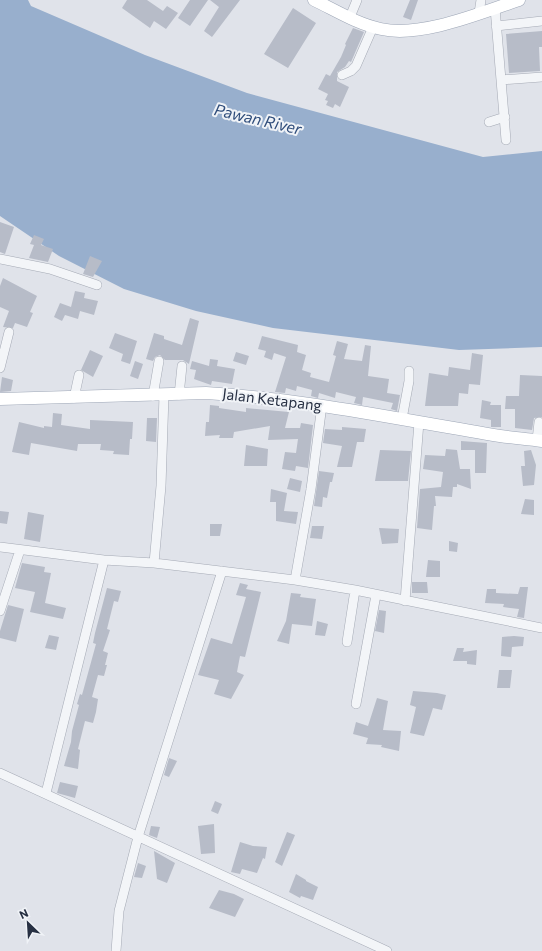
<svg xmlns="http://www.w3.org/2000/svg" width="542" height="951" font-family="Commissioner,sans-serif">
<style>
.water{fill:#98afcd}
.building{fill:#b7bcc8}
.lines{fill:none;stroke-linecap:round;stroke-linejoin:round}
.minor-casing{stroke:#a5aab5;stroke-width:10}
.major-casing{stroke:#9ea7b7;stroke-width:13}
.minor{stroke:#f3f5f8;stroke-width:9}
.major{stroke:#fff;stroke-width:12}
.labels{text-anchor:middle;stroke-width:4;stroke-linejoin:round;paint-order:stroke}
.street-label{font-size:15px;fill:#273043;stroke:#f0f3f7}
.water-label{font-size:16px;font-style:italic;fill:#2e4c7a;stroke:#f0f3f7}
</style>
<rect width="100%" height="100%" fill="#e0e3ea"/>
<path class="water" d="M 0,0 L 28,0 L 31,6 L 145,55 L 247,93 L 483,157 L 542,151 L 542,347 L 459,350 L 273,328 L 196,311 L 124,289 L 59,256 L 0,216 Z"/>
<path class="building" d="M 127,0 L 147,0 L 163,11 L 167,6 L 178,13 L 166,29 L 154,21 L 150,28 L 122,8 Z
M 190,0 L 208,0 L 190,26 L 178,18 Z
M 210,0 L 240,0 L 212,37 L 204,31 L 219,7 Z
M 410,0 L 418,0 L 411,20 L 403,17 Z
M 293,8 L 316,23 L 288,68 L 264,54 Z
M 353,28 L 364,32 L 351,62 L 349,61 L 345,67 L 337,72 L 337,81 L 349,87 L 340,107 L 335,104 L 333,108 L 326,105 L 328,101 L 325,100 L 328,94 L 318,89 L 326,74 L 330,76 L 341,57 L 346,45 L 345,44 Z
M 542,31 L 542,47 L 539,47 L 540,71 L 509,73 L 506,34 Z
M 0,222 L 14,227 L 5,254 L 0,252 Z
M 34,235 L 44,239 L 41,245 L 53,249 L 48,262 L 29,258 L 34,245 L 30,244 Z
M 90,256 L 102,261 L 93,277 L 83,274 Z
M 3,278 L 37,296 L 30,312 L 33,313 L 27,327 L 15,323 L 13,328 L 3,327 L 9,311 L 0,307 L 0,286 Z
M 75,291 L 85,293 L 84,298 L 98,301 L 94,315 L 80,311 L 78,319 L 65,315 L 62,321 L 54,317 L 60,303 L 71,307 Z
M 190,318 L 199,321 L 189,364 L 183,360 L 165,360 L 160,355 L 155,357 L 153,361 L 146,359 L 154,333 L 164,336 L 164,339 L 182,345 Z
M 115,333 L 137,341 L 130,364 L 121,361 L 123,354 L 109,348 Z
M 262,336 L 298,345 L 297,352 L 306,355 L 302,370 L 311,373 L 310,377 L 329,382 L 336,356 L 333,355 L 337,341 L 348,344 L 344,359 L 362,361 L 365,345 L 371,346 L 368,376 L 389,379 L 387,393 L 400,395 L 397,411 L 391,409 L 393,403 L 363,397 L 362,405 L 354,403 L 356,397 L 336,392 L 335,398 L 319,393 L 318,398 L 311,396 L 312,390 L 297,386 L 296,391 L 286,388 L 285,393 L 275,392 L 286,357 L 274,353 L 272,360 L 264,357 L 266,351 L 258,349 Z
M 90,350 L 103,356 L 93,377 L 81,370 Z
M 236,352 L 249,356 L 246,365 L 233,361 Z
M 472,353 L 483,355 L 480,385 L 469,384 L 468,394 L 459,393 L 458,406 L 425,406 L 429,373 L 448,376 L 449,367 L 470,370 Z
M 210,359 L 218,360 L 217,366 L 235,369 L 232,384 L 212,381 L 211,385 L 194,379 L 196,370 L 190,369 L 192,361 L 209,366 Z
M 135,361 L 143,364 L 138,379 L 130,376 Z
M 520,375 L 542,376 L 542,417 L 534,418 L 532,430 L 515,428 L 515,409 L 505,409 L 506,396 L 519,396 Z
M 2,377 L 13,380 L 11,391 L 0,392 Z
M 482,400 L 491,402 L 490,405 L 501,405 L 501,427 L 491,427 L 491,420 L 480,418 Z
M 210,405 L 219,406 L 219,408 L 246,412 L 246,408 L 289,412 L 285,428 L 300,428 L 301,423 L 313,425 L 308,468 L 296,466 L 295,471 L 282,469 L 285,452 L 296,453 L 298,439 L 268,440 L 270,426 L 234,432 L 233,438 L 219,438 L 220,435 L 205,436 L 206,422 L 209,422 Z
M 53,413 L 62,414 L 61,425 L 90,429 L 90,420 L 133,422 L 132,439 L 130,439 L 129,455 L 113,454 L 114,451 L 100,450 L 101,444 L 78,444 L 77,451 L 31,443 L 29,455 L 12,452 L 19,422 L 44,428 L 44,426 L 52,427 Z
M 147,418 L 157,418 L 156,442 L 146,441 Z
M 342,427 L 366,429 L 364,442 L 357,442 L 352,467 L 337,467 L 342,446 L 323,443 L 325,429 L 342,430 Z
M 461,441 L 487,443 L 486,473 L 475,473 L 475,450 L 461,450 Z
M 246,445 L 268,449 L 267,466 L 244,466 Z
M 446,449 L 457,450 L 460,469 L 470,469 L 471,489 L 457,484 L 457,487 L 453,487 L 452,497 L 435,496 L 436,506 L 434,506 L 432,530 L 417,528 L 420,489 L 441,487 L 443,472 L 423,469 L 425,455 L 445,456 Z
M 380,450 L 411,451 L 408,481 L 375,481 Z
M 531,450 L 536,465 L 534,485 L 523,486 L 521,466 L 525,466 L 524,451 Z
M 319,471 L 334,473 L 332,482 L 330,482 L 327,498 L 323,497 L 322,507 L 314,506 Z
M 290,478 L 302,481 L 300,492 L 287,489 Z
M 271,489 L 287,493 L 284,511 L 298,512 L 296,524 L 276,521 L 276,502 L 270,502 Z
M 525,499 L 534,500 L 534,515 L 521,514 Z
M 0,511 L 9,512 L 7,524 L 0,523 Z
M 28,512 L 44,515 L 40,542 L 24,539 Z
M 210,524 L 222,524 L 220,536 L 210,536 Z
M 312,526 L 324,526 L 322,539 L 310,538 Z
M 379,528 L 399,529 L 398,543 L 382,544 Z
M 449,541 L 458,543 L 457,552 L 449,551 Z
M 428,560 L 440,561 L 440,577 L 426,577 Z
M 22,563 L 45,567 L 44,572 L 51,573 L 45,603 L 66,608 L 63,619 L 30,612 L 35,592 L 15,588 Z
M 412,582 L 427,582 L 428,593 L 412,593 Z
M 240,583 L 248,585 L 246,589 L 261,592 L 245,657 L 240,656 L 237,672 L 244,675 L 231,699 L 214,694 L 219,680 L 198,675 L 211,638 L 232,644 L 246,597 L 236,595 Z
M 520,587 L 528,587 L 524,618 L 517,617 L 519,609 L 503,607 L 504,604 L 485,603 L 487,589 L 496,589 L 496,593 L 518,594 Z
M 107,588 L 121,591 L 118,602 L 114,601 L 107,629 L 110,630 L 103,651 L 108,653 L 105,665 L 107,665 L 104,676 L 98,675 L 92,697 L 98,699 L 96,712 L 93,723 L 85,721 L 78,749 L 80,750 L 78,769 L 64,766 L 71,742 L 72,731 L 79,705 L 77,704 L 80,694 L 82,695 L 96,644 L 93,643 L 95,633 Z
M 291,593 L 301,594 L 300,597 L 316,599 L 312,626 L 292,624 L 289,644 L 277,641 L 286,621 Z
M 8,605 L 24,609 L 16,642 L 0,638 L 0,631 Z
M 379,610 L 386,611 L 384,633 L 375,631 Z
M 317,621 L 328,624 L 325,636 L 315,635 Z
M 49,635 L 59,637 L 56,650 L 45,648 Z
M 514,636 L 524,637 L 523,646 L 512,647 L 511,657 L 501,656 L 502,637 Z
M 457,648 L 464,648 L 463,652 L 477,650 L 476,665 L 467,664 L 467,661 L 453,661 Z
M 499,670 L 512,670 L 510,688 L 497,688 Z
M 413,691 L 437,693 L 446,695 L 442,710 L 433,708 L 424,736 L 410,733 L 416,707 L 410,705 Z
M 377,698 L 388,701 L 383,730 L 401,731 L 399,751 L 381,747 L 382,745 L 366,744 L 368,738 L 353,734 L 356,722 L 368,726 Z
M 169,758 L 177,761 L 169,777 L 164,775 Z
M 60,782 L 78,786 L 75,798 L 57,793 Z
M 215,801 L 222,804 L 218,814 L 211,811 Z
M 214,824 L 215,853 L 201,854 L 198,826 Z
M 151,826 L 160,827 L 157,838 L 149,835 Z
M 287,832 L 295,835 L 282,866 L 275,862 Z
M 240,842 L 253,846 L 267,847 L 265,859 L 263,858 L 257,873 L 242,869 L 240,874 L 231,872 Z
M 154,851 L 175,863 L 167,883 L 157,879 Z
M 138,863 L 146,866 L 142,878 L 134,877 Z
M 296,874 L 306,880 L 306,881 L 318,887 L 313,900 L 301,896 L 300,898 L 289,892 Z
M 219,890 L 234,894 L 244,899 L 235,917 L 209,908 Z"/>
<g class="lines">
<defs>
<path id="minor" d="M 495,8 L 506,140
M 479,13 L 481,0
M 350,17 L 357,0
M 496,26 L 542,21
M 342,75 L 351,71 L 356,66 L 373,27
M 501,80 L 542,77
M 489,122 L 505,117
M 0,259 L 50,269 L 97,285
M 0,368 L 9,332
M 179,395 L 182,366
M 153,396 L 159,361
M 74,398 L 79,375
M 402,419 L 409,381 L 409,371
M 537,440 L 539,422
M 0,547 L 104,560 L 154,563 L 295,580 L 355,590 L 542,628
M 154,563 L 161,486 L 164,395
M 295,580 L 311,489 L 322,405
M 405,601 L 419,422
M 0,611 L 20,550
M 347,642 L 355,590
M 356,704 L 376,595
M 0,773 L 387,951
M 46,793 L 104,560
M 116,951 L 119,911 L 138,837 L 222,571"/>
<path id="major" d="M 314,0 C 335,10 357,24 381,29 C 421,38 480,13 519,0
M 0,399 L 206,393 C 305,399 402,420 500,436 C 514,438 528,439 542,441"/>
</defs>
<use href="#minor" class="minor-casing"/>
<use href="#major" class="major-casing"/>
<use href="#minor" class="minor"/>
<use href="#major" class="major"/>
</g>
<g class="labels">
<g class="street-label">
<text transform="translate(272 400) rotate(7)" y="5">Jalan Ketapang</text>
</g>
<g class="water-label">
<text transform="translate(258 119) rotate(13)" y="6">Pawan River</text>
</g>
</g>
<g transform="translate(28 923) rotate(335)" stroke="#f0f3f7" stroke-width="3" paint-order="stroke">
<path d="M0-3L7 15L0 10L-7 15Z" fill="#273043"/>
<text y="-6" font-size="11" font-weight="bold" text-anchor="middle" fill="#273043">N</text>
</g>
</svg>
